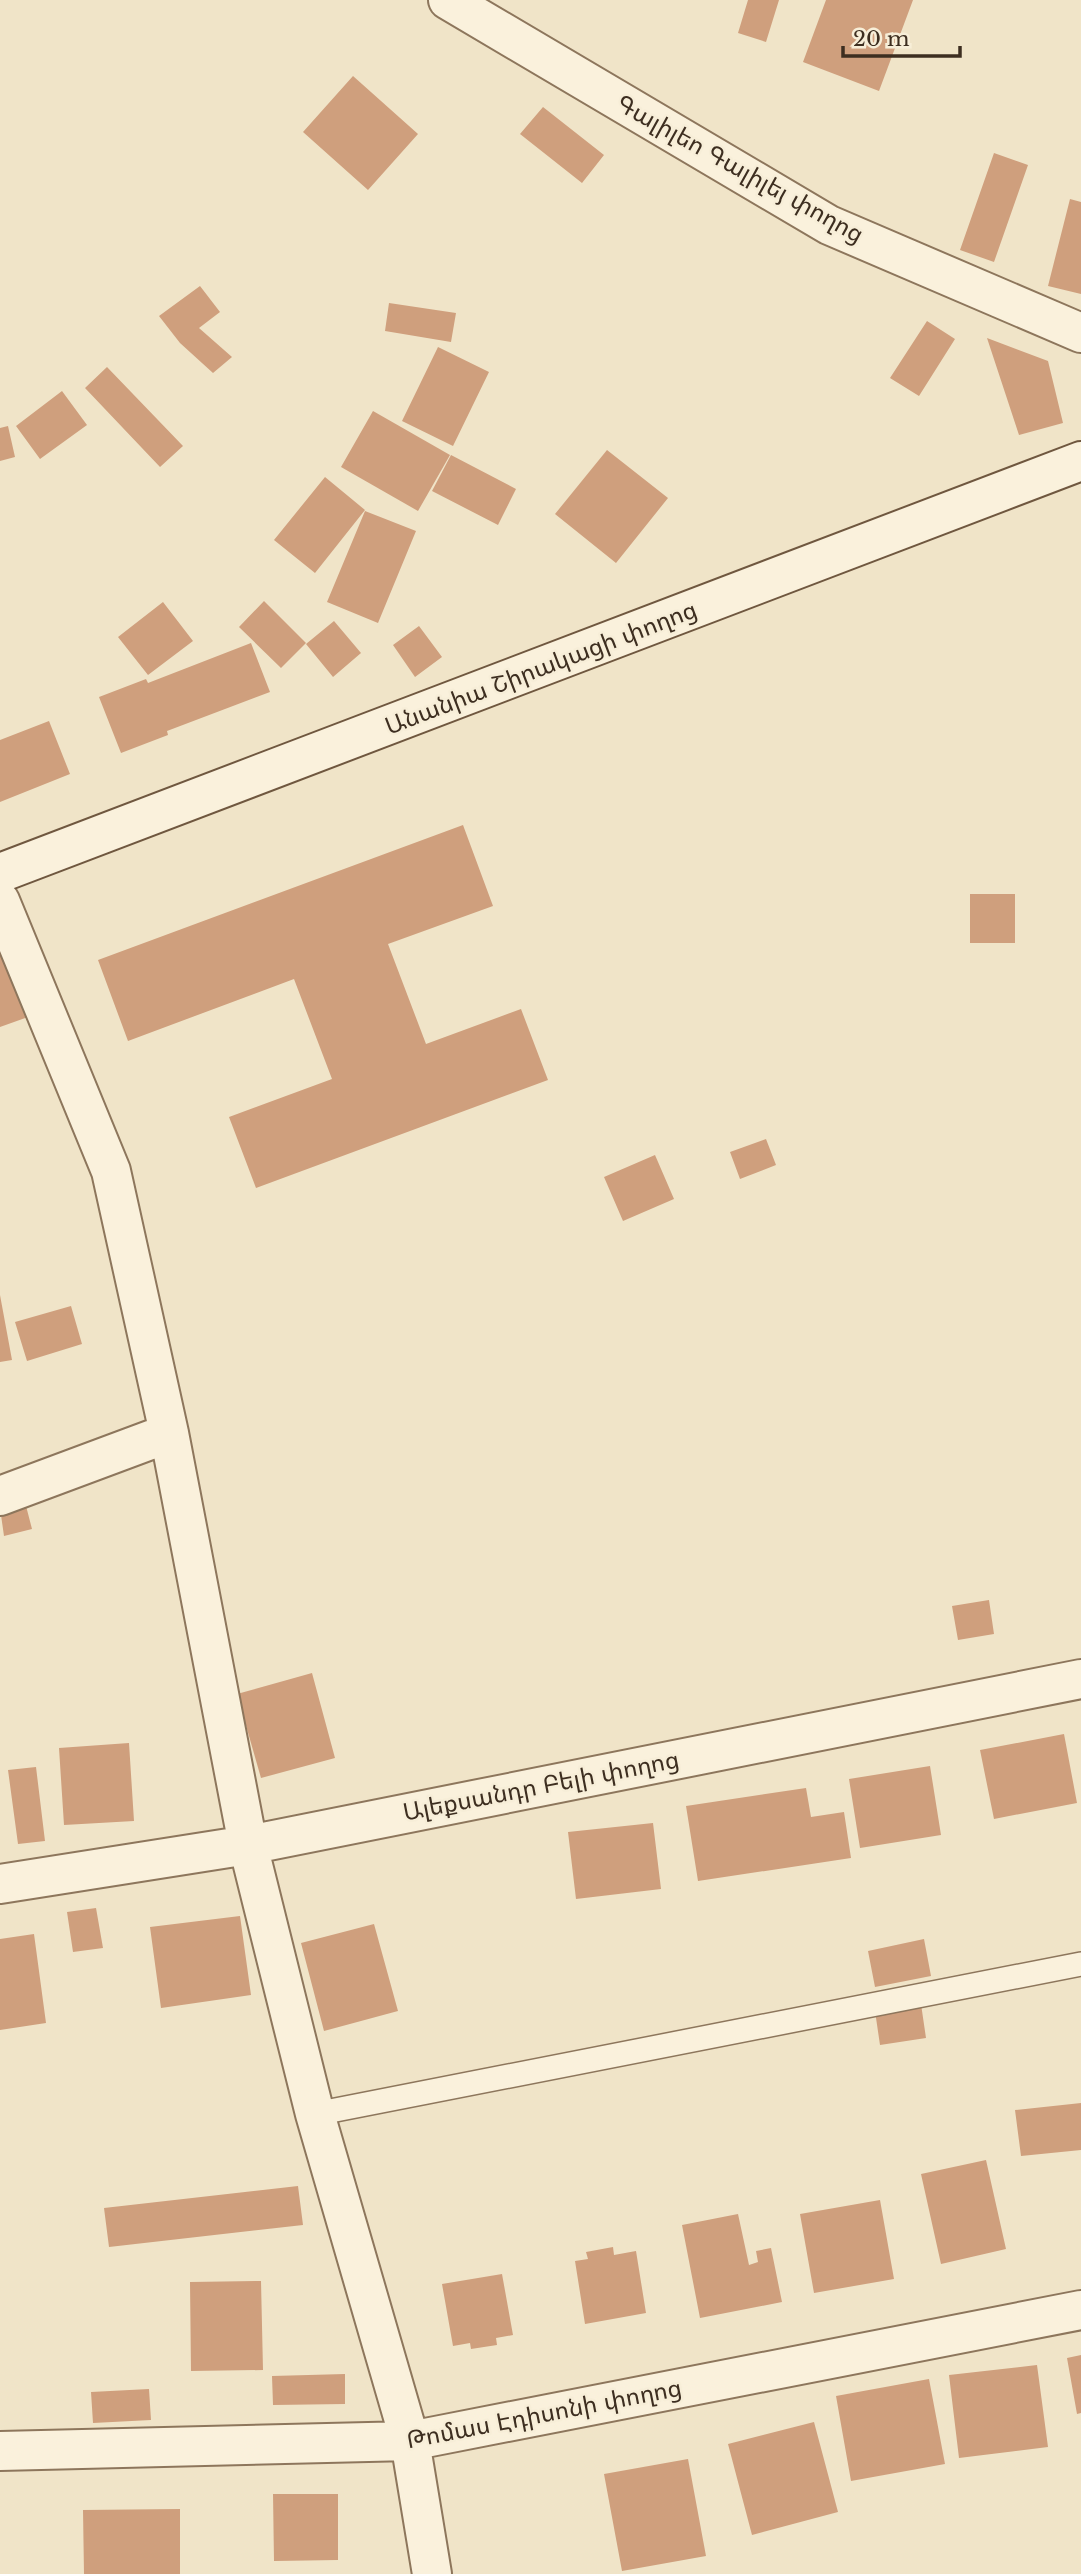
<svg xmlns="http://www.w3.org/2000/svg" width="1081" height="2574" font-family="'Libre Baskerville','Noto Sans Armenian',serif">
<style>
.building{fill:#cf9f7d}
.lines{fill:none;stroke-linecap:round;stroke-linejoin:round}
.service-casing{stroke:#8d765c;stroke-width:26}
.minor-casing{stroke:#8d765c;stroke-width:42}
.secondary-casing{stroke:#6f573f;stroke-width:42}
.service{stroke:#faf1dc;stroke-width:23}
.minor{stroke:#faf1dc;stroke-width:38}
.secondary{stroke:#faf1dc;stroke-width:38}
.labels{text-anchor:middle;stroke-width:5;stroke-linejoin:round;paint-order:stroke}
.street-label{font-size:24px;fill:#3d2e20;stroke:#f7eed8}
</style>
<rect width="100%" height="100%" fill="#f0e4c8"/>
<path class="building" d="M 748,0 L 779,0 L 766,42 L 738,33 Z
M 826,0 L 913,0 L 879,91 L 803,62 Z
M 353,76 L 418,134 L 368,190 L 303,132 Z
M 543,107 L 604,155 L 582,183 L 520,134 Z
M 994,153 L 1028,165 L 994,262 L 960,250 Z
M 1070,199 L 1081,202 L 1081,294 L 1048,286 Z
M 200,286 L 220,312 L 199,328 L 232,357 L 213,373 L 180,343 L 159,316 Z
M 389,303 L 456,313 L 451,342 L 385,331 Z
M 927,321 L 955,339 L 919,396 L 890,378 Z
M 987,338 L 1048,361 L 1063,423 L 1019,435 Z
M 438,347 L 489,372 L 453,446 L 402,421 Z
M 107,367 L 183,446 L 160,467 L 85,388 Z
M 62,391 L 87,425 L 40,459 L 16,426 Z
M 373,411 L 450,455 L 418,511 L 341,467 Z
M 8,426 L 15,457 L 0,461 L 0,428 Z
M 607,450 L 668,498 L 616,563 L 555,514 Z
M 451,455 L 516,489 L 498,525 L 432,491 Z
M 325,477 L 365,510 L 315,573 L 274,540 Z
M 365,511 L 416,531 L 378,623 L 327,602 Z
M 264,601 L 306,643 L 281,668 L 239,627 Z
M 163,602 L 193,641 L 148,675 L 118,637 Z
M 334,621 L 361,653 L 333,677 L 306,644 Z
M 419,626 L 442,657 L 415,677 L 393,645 Z
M 251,643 L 270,692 L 167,731 L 168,735 L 121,753 L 99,697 L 146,679 L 148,683 Z
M 49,721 L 70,774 L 0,802 L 0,740 Z
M 463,825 L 493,906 L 388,944 L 426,1044 L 521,1009 L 548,1080 L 256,1188 L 229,1117 L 332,1079 L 294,979 L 128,1041 L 98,960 Z
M 970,894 L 1015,894 L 1015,943 L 970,943 Z
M 0,950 L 28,1017 L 0,1027 Z
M 766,1139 L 776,1165 L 740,1179 L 730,1152 Z
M 655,1155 L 674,1199 L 623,1221 L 604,1177 Z
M 0,1295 L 12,1360 L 0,1362 Z
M 71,1306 L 82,1344 L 27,1361 L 15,1322 Z
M 25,1502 L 32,1529 L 4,1536 L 0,1508 Z
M 989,1600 L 994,1634 L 958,1640 L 952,1606 Z
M 312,1673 L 335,1758 L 261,1778 L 237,1694 Z
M 1064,1734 L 1077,1803 L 994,1819 L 980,1750 Z
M 129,1743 L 134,1821 L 64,1825 L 59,1748 Z
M 930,1766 L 941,1835 L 860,1848 L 849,1779 Z
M 36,1767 L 45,1841 L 18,1844 L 8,1770 Z
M 806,1788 L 811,1817 L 844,1812 L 851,1858 L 698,1881 L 686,1806 Z
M 653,1823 L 661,1889 L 576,1899 L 568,1832 Z
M 96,1908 L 103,1948 L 73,1952 L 67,1912 Z
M 240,1916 L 251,1995 L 161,2008 L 150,1927 Z
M 374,1924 L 398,2011 L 324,2031 L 301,1943 Z
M 34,1934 L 46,2023 L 0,2030 L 0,1939 Z
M 924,1939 L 931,1976 L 875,1987 L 868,1951 Z
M 921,2004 L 926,2038 L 880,2045 L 875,2011 Z
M 1081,2103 L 1081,2150 L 1021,2156 L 1015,2110 Z
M 986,2160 L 1006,2249 L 941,2264 L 921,2174 Z
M 298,2186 L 303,2225 L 109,2247 L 104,2208 Z
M 880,2200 L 894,2279 L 814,2293 L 800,2214 Z
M 738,2214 L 749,2265 L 758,2262 L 756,2251 L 771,2248 L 782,2302 L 700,2318 L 682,2225 Z
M 613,2247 L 614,2255 L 636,2251 L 646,2313 L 585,2324 L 575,2261 L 588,2259 L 586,2252 Z
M 502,2274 L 513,2335 L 496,2338 L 497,2345 L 471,2349 L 470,2343 L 453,2346 L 442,2284 Z
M 261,2281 L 263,2370 L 191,2371 L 190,2282 Z
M 1081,2355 L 1081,2413 L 1077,2414 L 1067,2358 Z
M 1037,2365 L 1048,2447 L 959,2458 L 949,2375 Z
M 345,2374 L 345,2404 L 273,2405 L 272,2376 Z
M 929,2379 L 945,2464 L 851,2481 L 836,2396 Z
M 149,2389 L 151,2420 L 93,2423 L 91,2392 Z
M 814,2422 L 838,2512 L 752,2535 L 728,2444 Z
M 688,2459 L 706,2556 L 622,2571 L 604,2474 Z
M 273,2494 L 338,2494 L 338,2560 L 274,2561 Z
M 180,2509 L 180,2574 L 84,2574 L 83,2510 Z"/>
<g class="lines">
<defs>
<path id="service" d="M 315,2114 L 1081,1964"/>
<path id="minor" d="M 448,0 L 829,225 L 1081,333
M 0,901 L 111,1171 L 169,1433 L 248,1845 L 315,2114 L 410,2441 L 432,2574
M 0,1496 L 169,1433
M 0,1884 L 248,1845 L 1081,1679
M 0,2451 L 410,2441 L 1081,2310"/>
<path id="secondary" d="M 0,873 L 1081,461"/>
</defs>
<use href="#service" class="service-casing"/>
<use href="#minor" class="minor-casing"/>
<use href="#secondary" class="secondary-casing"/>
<use href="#service" class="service"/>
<use href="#minor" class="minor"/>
<use href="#secondary" class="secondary"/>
</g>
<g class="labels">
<g class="street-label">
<text transform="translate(740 169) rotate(29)" y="8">Գալիլեո Գալիլեյ փողոց</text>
<text transform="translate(541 668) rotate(-21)" y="8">Անանիա Շիրակացի փողոց</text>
<text transform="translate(541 1786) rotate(-11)" y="8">Ալեքսանդր Բելի փողոց</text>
<text transform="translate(544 2414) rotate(-11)" y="8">Թոմաս Էդիսոնի փողոց</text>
</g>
</g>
<path d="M843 46v10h117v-10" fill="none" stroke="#3d2e20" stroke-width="3.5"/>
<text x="853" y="46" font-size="21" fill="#3d2e20" stroke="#f7eed8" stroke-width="5" paint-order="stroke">20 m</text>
</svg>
